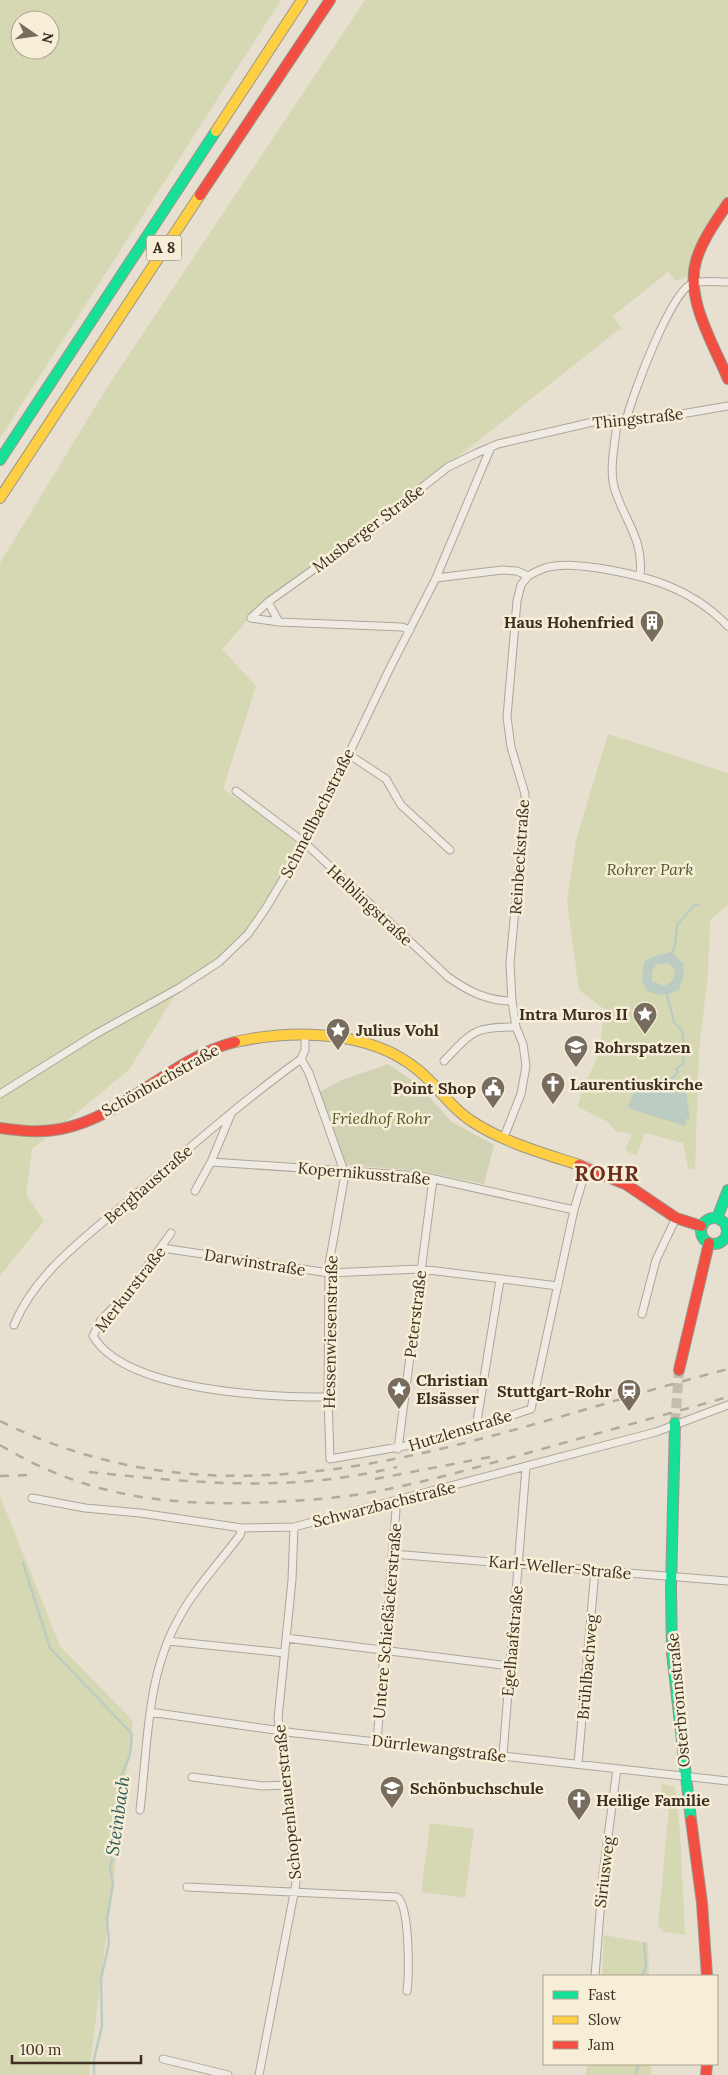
<svg xmlns="http://www.w3.org/2000/svg" width="728" height="2075" font-family="Lora,serif">
<style>
.green{fill:#d6d7b3;fill-rule:evenodd}
.cemetery{fill:#d1d1b3}
.water{fill:#bcccc2;fill-rule:evenodd}
.lines{fill:none;stroke-linecap:round;stroke-linejoin:round}
.stream{stroke:#bcccc2;stroke-width:2.5}
.secondary-tunnel{stroke:#c5bcae;stroke-width:10;stroke-dasharray:10 5;stroke-linecap:butt}
.street-casing{stroke:#ada599;stroke-width:9}
.fast-casing{stroke:#9c958a;stroke-width:12}
.slow-casing{stroke:#9c958a;stroke-width:12}
.jam-casing{stroke:#9c958a;stroke-width:12}
.street{stroke:#efebe3;stroke-width:7}
.fast{stroke:#16e098;stroke-width:10}
.slow{stroke:#ffcf43;stroke-width:10}
.jam{stroke:#f24e42;stroke-width:10}
.rail{stroke:#afaaa2;stroke-width:2.5;stroke-dasharray:9 9;stroke-linecap:butt}
.labels{text-anchor:middle;stroke-width:5;stroke-linejoin:round;paint-order:stroke}
.shield{fill:#f7eed8;stroke:#756857;stroke-width:1}
.shield-label{font-size:15px;font-weight:bold;fill:#3d2e20}
.street-label{font-size:16px;fill:#3d2e20;stroke:#f7eed8}
.poi-label{font-size:16px;font-weight:bold;fill:#3d2e20;stroke:#f7eed8;text-anchor:start}
.park-label{font-size:16px;font-style:italic;fill:#4d5a26;stroke:#f7eed8}
.water-label{font-size:18px;font-style:italic;fill:#2f5d5a;stroke:#f7eed8}
.district-label{font-size:21px;font-weight:bold;letter-spacing:1px;fill:#6b2e1e;stroke:#f7eed8}
</style>
<rect width="100%" height="100%" fill="#e7e0d1"/>
<path class="green" d="M 0,0 L 281,0 L 0,438 ZM 20,20 L 50,20 L 50,50 L 20,50 Z
M 365,0 L 728,0 L 728,195 L 697,249 L 690,276 L 675,281 L 668,272 L 613,316 L 621,328 L 454,460 L 264,602 L 222,649 L 256,686 L 223,789 L 263,816 L 296,843 L 305,843 L 266,908 L 235,948 L 179,988 L 129,1070 L 32,1149 L 26,1194 L 44,1221 L 0,1276 L 0,563 L 108,386 Z
M 608,734 L 728,773 L 728,905 L 710,920 L 708,974 L 699,1050 L 695,1170 L 688,1168 L 683,1143 L 645,1133 L 636,1156 L 625,1150 L 632,1134 L 615,1131 L 608,1122 L 578,1107 L 582,1090 L 599,1054 L 604,1009 L 579,990 L 567,902 L 576,840 Z
M 0,1496 L 60,1646 L 133,1721 L 89,2075 L 0,2075 Z
M 662,1784 L 675,1787 L 680,1832 L 685,1935 L 664,1932 L 658,1926 L 669,1807 L 661,1791 Z
M 430,1823 L 474,1829 L 465,1898 L 421,1892 Z
M 604,1935 L 648,1943 L 649,1976 L 602,1976 Z
M 588,2064 L 651,2064 L 651,2075 L 585,2075 Z"/>
<path class="cemetery" d="M 388,1064 L 417,1084 L 452,1122 L 494,1145 L 484,1184 L 422,1171 L 346,1165 L 319,1092 L 342,1080 Z"/>
<path class="water" d="M 671,952 L 684,964 L 683,977 L 679,990 C 666,996 660,996 647,991 L 642,982 L 644,962 L 657,955 ZM 668,963 L 675,969 C 674,978 673,982 664,986 L 652,981 L 652,971 L 656,965 Z
M 673,1077 L 685,1086 L 690,1119 L 687,1118 L 685,1126 L 628,1108 C 636,1080 646,1079 673,1077 Z"/>
<g class="lines">
<path class="stream" d="M 696,905 L 698,905
M 672,953 L 675,946 L 677,925 L 694,905
M 667,995 L 674,1022 L 682,1031 L 684,1048 L 683,1064 L 676,1069 L 678,1072 L 673,1077
M 23,1563 L 50,1648 L 132,1734 L 130,1755 L 120,1779 L 118,1826 L 110,1869 L 113,1884 L 107,1919 L 109,1943 L 101,1979 L 102,2026 L 94,2059 L 94,2075
M 642,1976 L 646,1966 L 644,1943
M 635,2075 L 639,2064"/>
<path class="secondary-tunnel" d="M 675,1423 L 679,1370"/>
<defs>
<path id="street" d="M 617,420 C 616,442 608,468 615,490 C 625,522 644,539 640,575
M 626,421 C 632,396 671,290 693,283 C 703,280 718,282 728,282
M 436,578 L 502,570 L 517,571 L 528,576 C 533,573 539,570 545,568 C 562,563 581,566 598,568 C 648,576 691,588 728,626
M 268,602 L 279,622
M 251,618 L 268,602 L 359,537 L 448,467 L 477,453 L 498,444 L 606,419 L 635,422 L 728,406
M 251,618 L 279,622 L 402,627 L 410,630
M 348,754 L 386,779 L 401,805 L 450,850
M 236,791 L 305,843 L 448,977 C 468,991 487,1001 512,1001
M 301,1059 L 309,1073 L 345,1174 L 329,1264 L 328,1397 L 330,1459 L 433,1441 L 531,1409 L 574,1210 L 587,1166
M 301,1059 L 305,1050 L 305,1036
M 444,1061 C 473,1031 473,1027 516,1027
M 0,1094 L 94,1035 L 179,988 L 219,962 L 248,934 L 266,908 L 313,829 L 388,672 L 436,578 L 491,447
M 504,1137 L 521,1094 L 526,1066 L 523,1044 L 516,1027 L 512,1001 L 510,963 L 525,803 L 525,794 L 511,747 L 507,717 L 517,601 L 521,585 L 528,576
M 211,1162 L 421,1176 L 574,1210
M 195,1191 L 211,1162 L 231,1114
M 171,1233 L 128,1293 L 101,1320 L 93,1336 C 126,1392 270,1397 328,1397
M 162,1248 L 329,1273 L 420,1269 L 558,1286
M 642,1314 L 656,1260 L 676,1218
M 14,1325 C 37,1269 92,1233 136,1194 C 190,1147 243,1101 301,1059
M 476,1427 L 500,1280
M 398,1449 L 433,1179
M 32,1498 L 85,1508 L 140,1513 L 242,1528 L 294,1527 L 656,1432 L 728,1405
M 392,1554 L 728,1581
M 286,1638 L 510,1666
M 168,1641 L 285,1653
M 150,1712 L 295,1733 L 728,1781
M 377,1741 L 396,1510 L 394,1502
M 503,1755 L 526,1467
M 578,1764 L 595,1570
M 192,1777 L 263,1786 L 287,1785
M 140,1810 C 148,1745 146,1676 179,1618 C 195,1588 220,1562 240,1535 L 242,1528
M 187,1887 L 397,1897 C 410,1905 409,1974 407,1991
M 595,1976 L 603,1874 L 617,1769
M 163,2059 L 228,2075
M 259,2075 L 296,1883 L 283,1751 L 278,1718 L 292,1580 L 294,1527"/>
<path id="fast" d="M 0,460 L 216,131
M701 1231a13 13 0 1 1 26 0a13 13 0 1 1-26 0Z
M 717,1218 L 728,1190
M 675,1423 L 671,1587 L 672,1653 L 691,1820"/>
<path id="slow" d="M 216,131 L 302,0
M 0,498 L 200,195
M 235,1042 C 294,1029 370,1030 418,1070 C 437,1085 450,1107 470,1120 C 502,1142 543,1153 579,1165"/>
<path id="jam" d="M 200,195 L 330,0
M 728,203 C 716,221 702,240 696,261 C 685,299 714,345 728,379
M 0,1128 C 21,1131 40,1133 61,1129 C 124,1117 171,1058 235,1042
M 579,1165 L 627,1185 L 676,1218 L 701,1226
M 679,1370 L 709,1243
M 691,1820 L 702,1903 L 707,1976
M 706,2075 L 707,2064"/>
</defs>
<use href="#street" class="street-casing"/>
<use href="#fast" class="fast-casing"/>
<use href="#slow" class="slow-casing"/>
<use href="#jam" class="jam-casing"/>
<use href="#street" class="street"/>
<use href="#fast" class="fast"/>
<use href="#slow" class="slow"/>
<use href="#jam" class="jam"/>
<path class="rail" d="M 0,1421 C 245,1543 485,1432 728,1369
M 0,1445 C 88,1498 172,1507 273,1502 C 313,1500 353,1497 393,1488 C 437,1479 481,1466 524,1454 C 592,1435 660,1416 728,1397
M 89,1472 C 197,1483 290,1493 397,1467
M 0,1476 L 29,1475
M 375,1479 L 495,1456"/>
</g>
<defs>
<symbol id="building-pin" viewBox="-11 -11 22 30"><path d="M0 17L-7.5 6A9.5 9.5 0 1 1 7.5 6Z" fill="#786c5e" stroke="#f7eed8"/><path d="M-4-6H4V6H1V3H-1V6H-4ZM-2.5-4.3h1.7v1.8h-1.7ZM.8-4.3h1.7v1.8H.8ZM-2.5-1h1.7V.8h-1.7ZM.8-1h1.7V.8H.8Z" fill="#fff"/></symbol>
<symbol id="sight-pin" viewBox="-11 -11 22 30"><path d="M0 17L-7.5 6A9.5 9.5 0 1 1 7.5 6Z" fill="#786c5e" stroke="#f7eed8"/><path d="M0-6L1.8-2.2L6-1.7L2.9 1.2L3.7 5.4L0 3.3L-3.7 5.4L-2.9 1.2L-6-1.7L-1.8-2.2Z" fill="#fff"/></symbol>
<symbol id="school-pin" viewBox="-11 -11 22 30"><path d="M0 17L-7.5 6A9.5 9.5 0 1 1 7.5 6Z" fill="#786c5e" stroke="#f7eed8"/><path d="M0-5L7-2L0 1L-7-2ZM-4 1L0 2.5L4 1V4Q0 6-4 4Z" fill="#fff"/></symbol>
<symbol id="church-pin" viewBox="-11 -11 22 30"><path d="M0 17L-7.5 6A9.5 9.5 0 1 1 7.5 6Z" fill="#786c5e" stroke="#f7eed8"/><path d="M-1.2-6h2.4v3.5h3.3v2.4h-3.3V6h-2.4V-.1h-3.3v-2.4h3.3Z" fill="#fff"/></symbol>
<symbol id="civic-pin" viewBox="-11 -11 22 30"><path d="M0 17L-7.5 6A9.5 9.5 0 1 1 7.5 6Z" fill="#786c5e" stroke="#f7eed8"/><path d="M-.6-6.5H3V-4.5H.6V-3L4-1V1h2V6H-6V1h2V-1L-.6-3ZM-1.2 2.5V6h2.4V2.5Z" fill="#fff"/></symbol>
<symbol id="station-pin" viewBox="-11 -11 22 30"><path d="M0 17L-7.5 6A9.5 9.5 0 1 1 7.5 6Z" fill="#786c5e" stroke="#f7eed8"/><path d="M-3-6H3Q5-6 5-4V2Q5 4 3 4L4.5 6H3L1.5 4h-3L-3 6H-4.5L-3 4Q-5 4-5 2V-4Q-5-6-3-6ZM-3.5-4v3h7v-3ZM-3.5 1v1.5H-2V1ZM2 1v1.5H3.5V1Z" fill="#fff"/></symbol>
</defs>
<g fill-rule="evenodd">
<use href="#building-pin" x="638" y="608" width="28" height="38"/>
<use href="#sight-pin" x="631" y="1000" width="28" height="38"/>
<use href="#sight-pin" x="324" y="1016" width="28" height="38"/>
<use href="#school-pin" x="562" y="1033" width="28" height="38"/>
<use href="#church-pin" x="539" y="1070" width="28" height="38"/>
<use href="#civic-pin" x="479" y="1074" width="28" height="38"/>
<use href="#sight-pin" x="385" y="1375" width="28" height="38"/>
<use href="#station-pin" x="615" y="1377" width="28" height="38"/>
<use href="#school-pin" x="378" y="1774" width="28" height="38"/>
<use href="#church-pin" x="565" y="1786" width="28" height="38"/>
</g>
<g class="labels">
<rect class="shield" x="146.5" y="235.5" width="35" height="25" rx="4"/>
<g class="shield-label">
<text x="164" y="253">A 8</text>
</g>
<g class="street-label">
<text transform="translate(638 418) rotate(-6)" y="6">Thingstraße</text>
<text transform="translate(368 528) rotate(-37)" y="6">Musberger Straße</text>
<text transform="translate(317 813) rotate(-63)" y="6">Schmellbachstraße</text>
<text transform="translate(519 857) rotate(-86)" y="6">Reinbeckstraße</text>
<text transform="translate(370 905) rotate(43)" y="6">Helblingstraße</text>
<text transform="translate(160 1080) rotate(-29)" y="6">Schönbuchstraße</text>
<text transform="translate(364 1173) rotate(5)" y="6">Kopernikusstraße</text>
<text transform="translate(148 1184) rotate(-41)" y="6">Berghaustraße</text>
<text transform="translate(255 1262) rotate(9)" y="6">Darwinstraße</text>
<text transform="translate(130 1289) rotate(-52)" y="6">Merkurstraße</text>
<text transform="translate(415 1314) rotate(-83)" y="6">Peterstraße</text>
<text transform="translate(330 1332) rotate(-89)" y="6">Hessenwiesenstraße</text>
<text transform="translate(460 1430) rotate(-17)" y="6">Hutzlenstraße</text>
<text transform="translate(384 1504) rotate(-14)" y="6">Schwarzbachstraße</text>
<text transform="translate(560 1567) rotate(5)" y="6">Karl-Weller-Straße</text>
<text transform="translate(387 1621) rotate(-85)" y="6">Untere Schießäckerstraße</text>
<text transform="translate(512 1641) rotate(-85)" y="6">Egelhaafstraße</text>
<text transform="translate(587 1667) rotate(-85)" y="6">Brühlbachweg</text>
<text transform="translate(678 1700) rotate(-95)" y="6">Osterbronnstraße</text>
<text transform="translate(439 1748) rotate(7)" y="6">Dürrlewangstraße</text>
<text transform="translate(287 1802) rotate(-96)" y="6">Schopenhauerstraße</text>
<text transform="translate(604 1872) rotate(-83)" y="6">Siriusweg</text>
</g>
<g class="poi-label">
<text x="634" y="628" text-anchor="end">Haus Hohenfried</text>
<text x="628" y="1020" text-anchor="end">Intra Muros II</text>
<text x="356" y="1036">Julius Vohl</text>
<text x="594" y="1053">Rohrspatzen</text>
<text x="570" y="1090">Laurentiuskirche</text>
<text x="476" y="1094" text-anchor="end">Point Shop</text>
<text x="416" y="1386">Christian<tspan x="416" dy="18">Elsässer</tspan></text>
<text x="612" y="1397" text-anchor="end">Stuttgart-Rohr</text>
<text x="410" y="1794">Schönbuchschule</text>
<text x="596" y="1806">Heilige Familie</text>
</g>
<g class="park-label">
<text x="650" y="875">Rohrer Park</text>
<text x="381" y="1124">Friedhof Rohr</text>
</g>
<g class="water-label">
<text transform="translate(118 1816) rotate(-82)" y="6">Steinbach</text>
</g>
<g class="district-label">
<text x="607" y="1181">ROHR</text>
</g>
</g>
<rect x="543" y="1975" width="175" height="90" fill="#f7eed8" stroke="#ada18e"/>
<rect x="553" y="1991" width="25" height="8" fill="#16e098" stroke="#ada18e"/>
<text x="588" y="2000" font-size="15" fill="#3d2e20">Fast</text>
<rect x="553" y="2016" width="25" height="8" fill="#ffcf43" stroke="#ada18e"/>
<text x="588" y="2025" font-size="15" fill="#3d2e20">Slow</text>
<rect x="553" y="2041" width="25" height="8" fill="#f24e42" stroke="#ada18e"/>
<text x="588" y="2050" font-size="15" fill="#3d2e20">Jam</text>
<g transform="translate(35 35) rotate(103)"><circle r="24" fill="#f7eed8" stroke="#ada18e"/>
<path d="M0-4L9 19L0 12L-9 19Z" fill="#786c5e"/>
<text y="-8" font-size="14" font-weight="bold" text-anchor="middle" fill="#3d2e20">N</text>
</g>
<path d="M12 2055v8h129v-8" fill="none" stroke="#3d2e20" stroke-width="2.5"/>
<text x="20" y="2055" font-size="15" fill="#3d2e20" stroke="#f7eed8" stroke-width="4" paint-order="stroke">100 m</text>
</svg>
